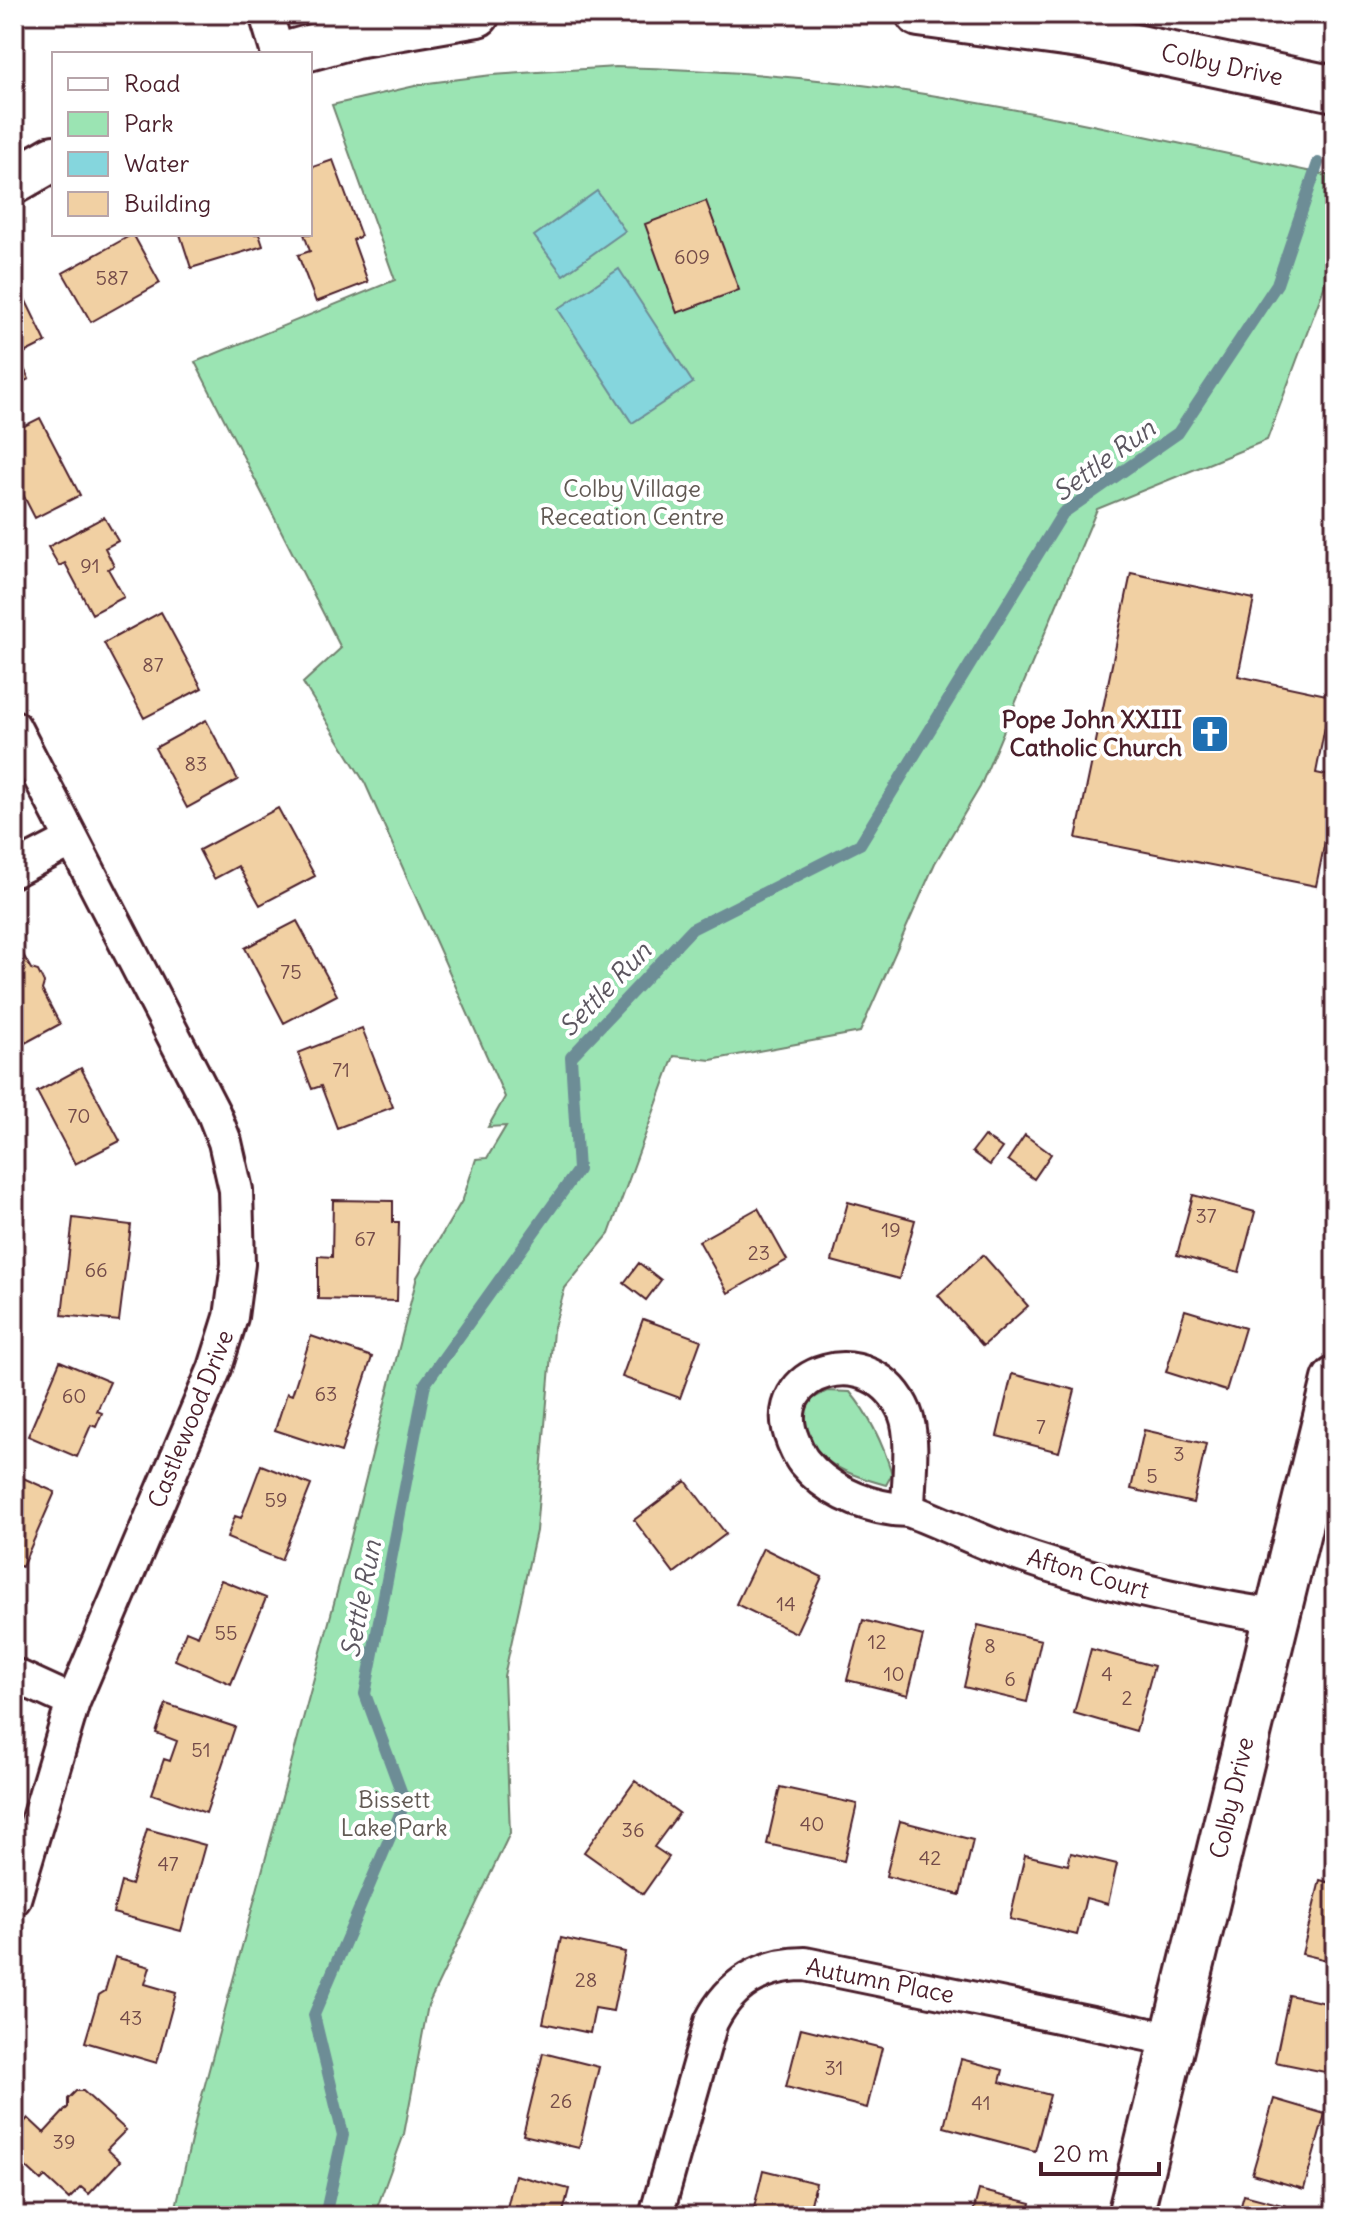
<svg xmlns="http://www.w3.org/2000/svg" width="1349" height="2230" font-family="Delius,sans-serif">
<style>
.green{fill:#9be4b3;stroke:#72826f;stroke-width:2}
.water{fill:#85d6dd;stroke:#6d8d96;stroke-width:2}
.lines{fill:none;stroke-linecap:round;stroke-linejoin:round}
.stream{stroke:#6d8d96;stroke-width:12}
.building{fill:#f1d0a3;stroke:#4a1f2b;stroke-width:2}
.street-casing{stroke:#4a1f2b;stroke-width:38}
.secondary-casing{stroke:#4a1f2b;stroke-width:50}
.street{stroke:#fff;stroke-width:32}
.secondary{stroke:#fff;stroke-width:44}
.labels{text-anchor:middle;stroke-width:8;stroke-linejoin:round;paint-order:stroke}
.number-label{font-size:20px;fill:#744b49}
.street-label{font-size:24px;fill:#4a1f2b;stroke:#fff}
.park-label{font-size:24px;fill:#625a54;stroke:#fff}
.poi-label{font-size:24px;font-weight:bold;fill:#4a1f2b;stroke:#fff;text-anchor:end}
.water-label{font-size:26px;font-style:italic;fill:#5c5660;stroke:#fff}
</style>
<rect width="100%" height="100%" fill="#fff"/>
<filter id="ink" filterUnits="userSpaceOnUse"><feTurbulence type="fractalNoise" baseFrequency=".0125" numOctaves="2"/><feDisplacementMap in="SourceGraphic" scale="16" xChannelSelector="R" yChannelSelector="G"/><feConvolveMatrix kernelMatrix="1 2 1 2 8 2 1 2 1" color-interpolation-filters="sRGB"/></filter>
<g filter="url(#ink)">
<path class="green" d="M 616,67 C 693,69 770,74 846,83 C 1010,103 1174,143 1335,177 L 1335,258 L 1267,440 L 1097,509 L 980,787 L 935,863 L 860,1032 L 711,1060 L 674,1056 L 609,1234 L 565,1288 L 553,1331 L 536,1531 L 504,1676 L 510,1833 L 428,2005 L 404,2134 L 374,2216 L 174,2216 L 196,2118 L 337,1592 L 417,1277 L 463,1199 L 476,1159 L 487,1158 L 506,1126 L 488,1127 L 505,1097 L 365,783 L 303,683 L 341,648 L 195,362 L 395,280 L 332,105 L 428,83 L 492,75 Z
M 827,1391 L 850,1392 C 871,1417 883,1444 892,1474 L 886,1485 C 842,1473 793,1456 808,1401 Z"/>
<path class="water" d="M 597,191 L 625,231 L 563,275 L 534,236 Z
M 619,269 L 693,383 L 632,423 L 558,309 Z"/>
<g class="lines">
<path class="stream" d="M 325,2216 L 343,2135 L 314,2015 L 405,1802 L 365,1694 L 425,1384 L 578,1170 L 571,1057 L 692,929 L 860,844 L 1063,513 L 1178,433 L 1277,284 L 1318,163"/>
</g>
<path class="building" d="M 333,160 L 361,236 L 353,240 L 368,282 L 316,302 L 298,255 L 310,251 L 304,234 L 310,234 L 310,168 Z
M 706,201 L 739,290 L 677,313 L 645,224 Z
M 133,234 L 160,283 L 91,322 L 63,273 Z
M 180,234 L 259,234 L 263,246 L 191,268 Z
M 25,299 L 46,342 L 18,356 L 29,379 L 14,386 L 14,304 Z
M 40,418 L 80,495 L 35,518 L 14,477 L 14,431 Z
M 104,517 L 118,541 L 105,548 L 114,566 L 108,569 L 124,597 L 92,614 L 65,563 L 59,566 L 48,547 Z
M 1131,573 L 1254,599 L 1238,676 L 1331,696 L 1316,773 L 1335,777 L 1335,792 L 1316,886 L 1076,838 Z
M 161,612 L 202,688 L 144,718 L 104,643 Z
M 206,720 L 238,780 L 187,808 L 155,748 Z
M 278,808 L 315,876 L 260,905 L 238,866 L 214,879 L 199,850 Z
M 297,921 L 337,995 L 284,1023 L 245,948 Z
M 20,949 L 31,969 L 38,971 L 44,983 L 42,990 L 60,1024 L 14,1049 L 14,952 Z
M 362,1028 L 393,1107 L 337,1128 L 321,1086 L 312,1089 L 298,1053 Z
M 81,1068 L 120,1141 L 75,1164 L 37,1092 Z
M 1025,1135 L 1051,1154 L 1034,1179 L 1008,1160 Z
M 984,1136 L 1002,1148 L 990,1165 L 972,1152 Z
M 1193,1195 L 1255,1212 L 1239,1272 L 1177,1255 Z
M 333,1200 L 393,1201 L 393,1222 L 399,1222 L 397,1301 L 318,1299 L 318,1256 L 332,1257 Z
M 848,1202 L 915,1220 L 899,1279 L 832,1261 Z
M 758,1208 L 787,1260 L 728,1293 L 699,1241 Z
M 73,1218 L 131,1225 L 119,1321 L 62,1315 Z
M 983,1255 L 1028,1306 L 983,1346 L 938,1295 Z
M 639,1263 L 661,1280 L 646,1300 L 624,1283 Z
M 1185,1310 L 1245,1328 L 1226,1391 L 1166,1372 Z
M 643,1319 L 701,1340 L 680,1398 L 622,1377 Z
M 311,1336 L 372,1357 L 341,1452 L 275,1430 L 287,1393 L 292,1395 Z
M 60,1361 L 110,1382 L 97,1411 L 102,1413 L 96,1427 L 91,1425 L 77,1457 L 28,1436 Z
M 1012,1374 L 1075,1390 L 1059,1452 L 997,1436 Z
M 1144,1430 L 1206,1444 L 1193,1503 L 1131,1489 Z
M 261,1465 L 311,1485 L 281,1560 L 227,1538 L 235,1516 L 241,1518 Z
M 14,1474 L 55,1492 L 22,1567 L 14,1564 Z
M 686,1481 L 726,1534 L 674,1573 L 634,1520 Z
M 763,1548 L 822,1577 L 796,1633 L 736,1604 Z
M 221,1580 L 266,1598 L 231,1684 L 175,1660 L 186,1631 L 198,1636 Z
M 863,1620 L 923,1636 L 908,1695 L 847,1680 Z
M 978,1625 L 1041,1640 L 1027,1702 L 964,1687 Z
M 1091,1649 L 1154,1666 L 1136,1731 L 1074,1713 Z
M 166,1704 L 235,1727 L 206,1813 L 152,1794 L 164,1759 L 170,1761 L 177,1741 L 156,1733 Z
M 635,1781 L 679,1813 L 654,1847 L 669,1857 L 643,1894 L 584,1852 Z
M 780,1787 L 857,1804 L 844,1861 L 767,1844 Z
M 1335,1813 L 1335,1849 L 1326,1847 Z
M 900,1821 L 973,1840 L 960,1895 L 886,1876 Z
M 147,1829 L 205,1845 L 181,1931 L 113,1913 L 121,1882 L 131,1885 Z
M 1071,1853 L 1117,1864 L 1108,1904 L 1086,1898 L 1077,1935 L 1010,1919 L 1025,1855 L 1068,1865 Z
M 1320,1880 L 1335,1884 L 1335,1962 L 1302,1954 Z
M 561,1938 L 625,1952 L 613,2011 L 595,2008 L 590,2033 L 543,2023 Z
M 115,1957 L 150,1967 L 145,1984 L 176,1993 L 157,2063 L 85,2042 L 99,1995 L 105,1991 Z
M 1289,1995 L 1335,2005 L 1335,2074 L 1275,2062 Z
M 801,2028 L 882,2048 L 867,2108 L 786,2087 Z
M 543,2053 L 599,2067 L 579,2148 L 523,2135 Z
M 961,2059 L 1003,2070 L 1000,2082 L 1050,2095 L 1035,2151 L 944,2127 Z
M 76,2091 L 83,2091 L 126,2130 L 107,2149 L 120,2161 L 89,2194 L 81,2187 L 69,2199 L 45,2177 L 41,2181 L 14,2156 L 14,2134 L 28,2118 L 44,2133 L 68,2107 L 68,2099 Z
M 1274,2099 L 1325,2114 L 1304,2189 L 1252,2174 Z
M 763,2170 L 816,2183 L 808,2216 L 752,2216 Z
M 515,2175 L 569,2189 L 562,2216 L 505,2216 Z
M 979,2190 L 1031,2203 L 1028,2216 L 972,2216 Z
M 1244,2195 L 1286,2206 L 1283,2216 L 1238,2216 Z"/>
<g class="lines">
<defs>
<path id="street" d="M 266,14 L 278,54
M 14,727 L 214,1114 L 225,1142 L 236,1190 L 238,1264 L 231,1317 L 215,1368 L 73,1702 L 14,1899
M 14,870 L 72,840
M 908,1510 C 908,1483 915,1437 905,1413 C 874,1337 763,1369 793,1441 C 796,1448 799,1456 804,1462 C 826,1489 859,1504 893,1509 C 899,1510 905,1509 911,1511 C 941,1522 970,1537 1000,1548 C 1089,1580 1182,1602 1275,1616
M 14,1675 L 73,1702
M 656,2216 L 711,2022 C 730,1984 763,1964 805,1964 L 1175,2040"/>
<path id="secondary" d="M 919,14 L 1087,37 L 1335,89
M 287,54 L 355,35 L 477,14
M 14,181 L 54,158
M 1130,2216 L 1335,1380"/>
</defs>
<use href="#street" class="street-casing"/>
<use href="#secondary" class="secondary-casing"/>
<use href="#street" class="street"/>
<use href="#secondary" class="secondary"/>
</g>
</g>
<defs>
<symbol id="church-square" viewBox="-11 -11 22 22"><rect x="-9" y="-9" width="18" height="18" rx="4" fill="#1f6fb2" stroke="#fff"/><path d="M-1.2-6h2.4v3.5h3.3v2.4h-3.3V6h-2.4V-.1h-3.3v-2.4h3.3Z" fill="#fff"/></symbol>
</defs>
<g fill-rule="evenodd">
<use href="#church-square" x="1188" y="712" width="44" height="44"/>
</g>
<g class="labels">
<g class="number-label">
<text x="692" y="264">609</text>
<text x="112" y="285">587</text>
<text x="90" y="573">91</text>
<text x="153" y="672">87</text>
<text x="196" y="771">83</text>
<text x="291" y="979">75</text>
<text x="341" y="1077">71</text>
<text x="79" y="1123">70</text>
<text x="1206" y="1223">37</text>
<text x="891" y="1237">19</text>
<text x="365" y="1246">67</text>
<text x="759" y="1260">23</text>
<text x="96" y="1277">66</text>
<text x="326" y="1401">63</text>
<text x="74" y="1403">60</text>
<text x="1041" y="1434">7</text>
<text x="1179" y="1461">3</text>
<text x="1152" y="1483">5</text>
<text x="276" y="1507">59</text>
<text x="786" y="1611">14</text>
<text x="226" y="1640">55</text>
<text x="877" y="1649">12</text>
<text x="990" y="1653">8</text>
<text x="894" y="1681">10</text>
<text x="1107" y="1681">4</text>
<text x="1010" y="1686">6</text>
<text x="1127" y="1705">2</text>
<text x="201" y="1757">51</text>
<text x="812" y="1831">40</text>
<text x="633" y="1837">36</text>
<text x="930" y="1865">42</text>
<text x="168" y="1871">47</text>
<text x="586" y="1987">28</text>
<text x="131" y="2025">43</text>
<text x="834" y="2075">31</text>
<text x="561" y="2108">26</text>
<text x="981" y="2110">41</text>
<text x="64" y="2149">39</text>
</g>
<g class="street-label">
<text transform="translate(1222 65) rotate(12)" y="8">Colby Drive</text>
<text transform="translate(191 1419) rotate(-68)" y="8">Castlewood Drive</text>
<text transform="translate(1088 1574) rotate(16)" y="8">Afton Court</text>
<text transform="translate(1232 1798) rotate(-77)" y="8">Colby Drive</text>
<text transform="translate(880 1981) rotate(11)" y="8">Autumn Place</text>
</g>
<g class="park-label">
<text x="632" y="497">Colby Village<tspan x="632" dy="28">Receation Centre</tspan></text>
<text x="394" y="1808">Bissett<tspan x="394" dy="28">Lake Park</tspan></text>
</g>
<g class="poi-label">
<text x="1182" y="728">Pope John XXIII<tspan x="1182" dy="28">Catholic Church</tspan></text>
</g>
<g class="water-label">
<text transform="translate(1104 460) rotate(-36)" y="9">Settle Run</text>
<text transform="translate(605 989) rotate(-46)" y="9">Settle Run</text>
<text transform="translate(361 1599) rotate(-79)" y="9">Settle Run</text>
</g>
</g>
<rect width="1349" height="2230" fill="none" stroke="#fff" stroke-width="48"/>
<rect x="24" y="24" width="1301" height="2182" fill="none" stroke="#4a1f2b" stroke-width="3" filter="url(#ink)"/>
<rect x="52" y="52" width="260" height="184" fill="#ffffff" stroke="#b7a5aa" stroke-width="2"/>
<rect x="68" y="78" width="40" height="12" fill="#ffffff" stroke="#b7a5aa" stroke-width="2"/>
<text x="124" y="92" font-size="24" fill="#4a1f2b">Road</text>
<rect x="68" y="112" width="40" height="24" fill="#9be4b3" stroke="#b7a5aa" stroke-width="2"/>
<text x="124" y="132" font-size="24" fill="#4a1f2b">Park</text>
<rect x="68" y="152" width="40" height="24" fill="#85d6dd" stroke="#b7a5aa" stroke-width="2"/>
<text x="124" y="172" font-size="24" fill="#4a1f2b">Water</text>
<rect x="68" y="192" width="40" height="24" fill="#f1d0a3" stroke="#b7a5aa" stroke-width="2"/>
<text x="124" y="212" font-size="24" fill="#4a1f2b">Building</text>
<path d="M1041 2162v12h118v-12" fill="none" stroke="#4a1f2b" stroke-width="4"/>
<text x="1053" y="2162" font-size="24" fill="#4a1f2b" stroke="#ffffff" stroke-width="6" paint-order="stroke">20 m</text>
</svg>
